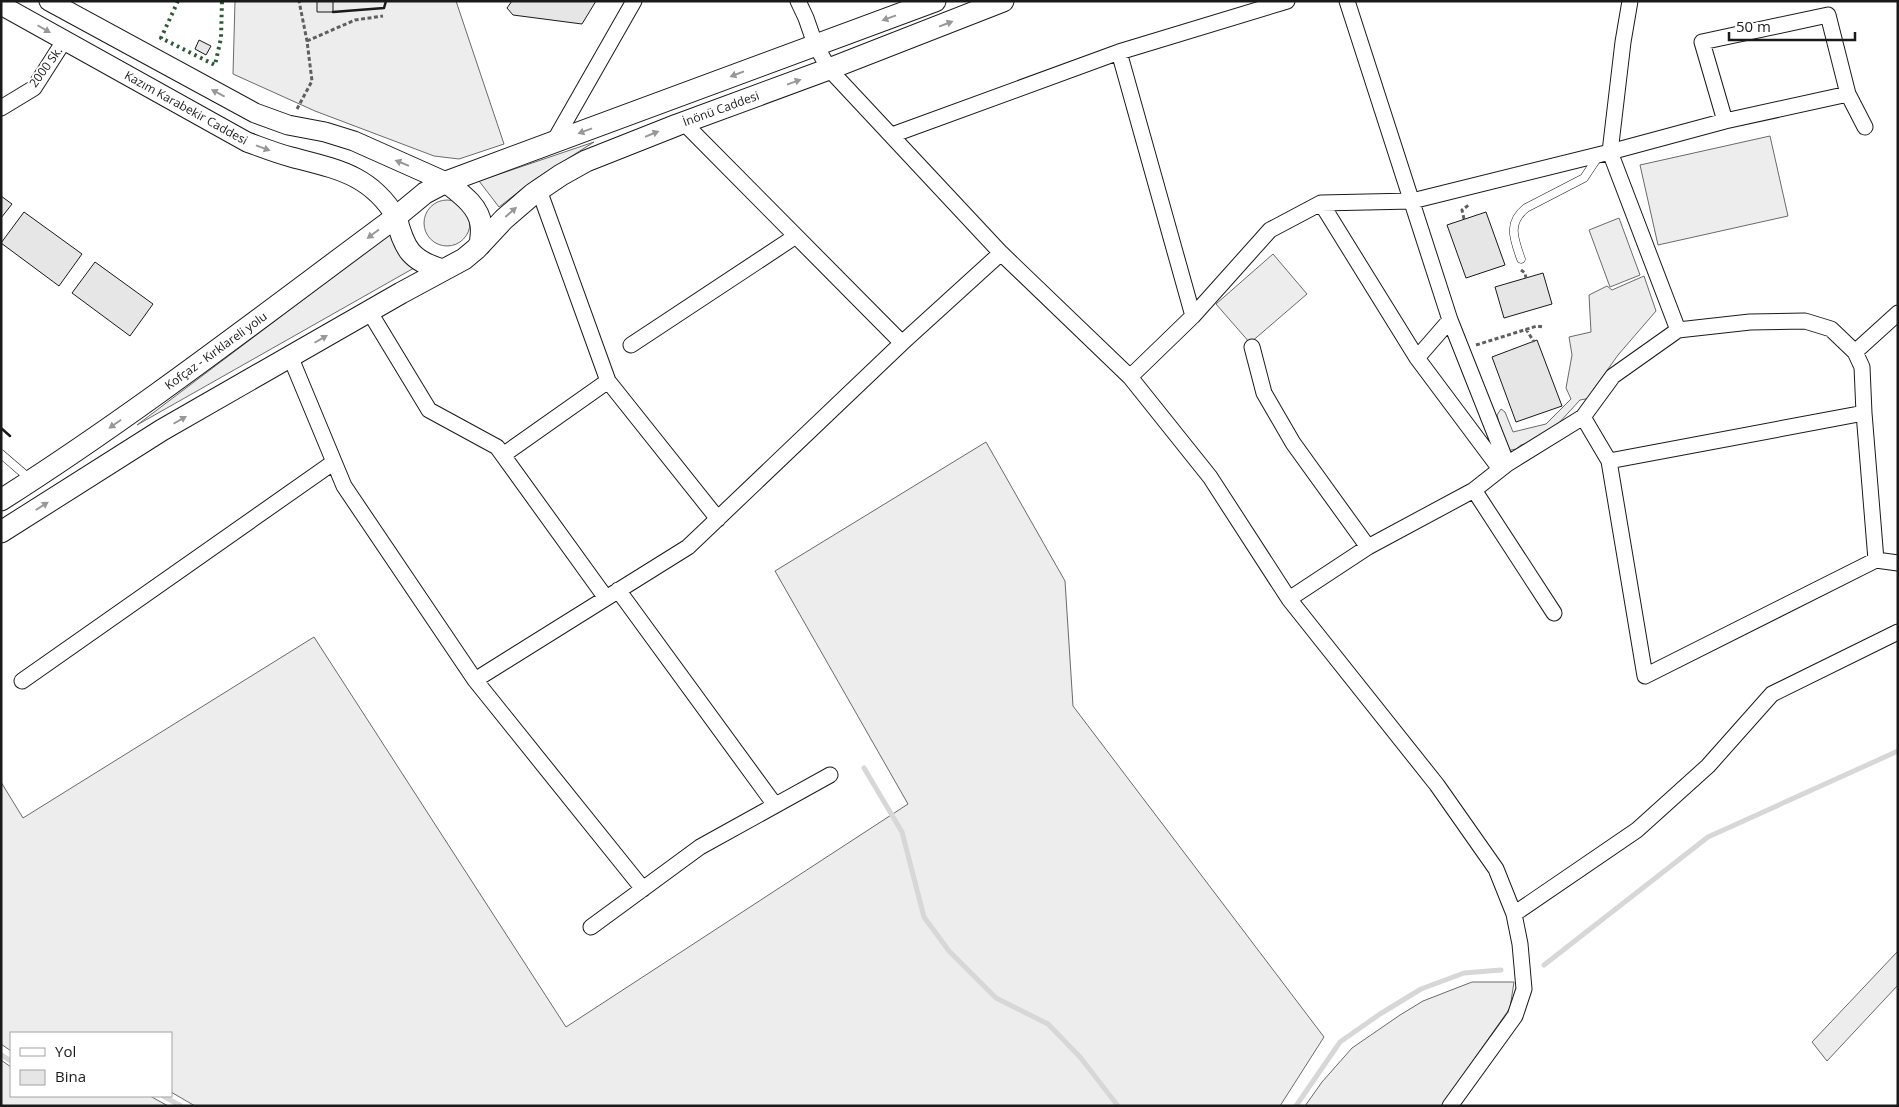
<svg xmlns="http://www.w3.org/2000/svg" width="1899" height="1107" font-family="'Open Sans',sans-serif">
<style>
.built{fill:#ededed;stroke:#6a6a6a}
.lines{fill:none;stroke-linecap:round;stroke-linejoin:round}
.stream{stroke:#d7d7d7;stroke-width:5}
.building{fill:#e6e6e6;stroke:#1a1a1a}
.service-casing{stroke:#1a1a1a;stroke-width:9}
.minor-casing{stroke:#1a1a1a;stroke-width:17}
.tertiary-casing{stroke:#1a1a1a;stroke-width:21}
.secondary-casing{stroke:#1a1a1a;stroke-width:23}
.path{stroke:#5f5f5f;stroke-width:3;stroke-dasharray:4 2.5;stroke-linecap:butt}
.service{stroke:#fff;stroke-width:8}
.minor{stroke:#fff;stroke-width:15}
.tertiary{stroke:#fff;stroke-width:19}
.secondary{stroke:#fff;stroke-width:21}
.hedge{stroke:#2b5a34;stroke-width:4;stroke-dasharray:2.5 4;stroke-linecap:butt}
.wall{stroke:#1a1a1a;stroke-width:2.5}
.oneway{fill:#989898}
.labels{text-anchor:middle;stroke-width:4;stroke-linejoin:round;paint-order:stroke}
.street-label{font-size:12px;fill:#1a1a1a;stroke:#fff}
</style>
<rect width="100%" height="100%" fill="#fff"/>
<path class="built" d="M 235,1 L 456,1 L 504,144 L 459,159 L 434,156 L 315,111 L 233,74 Z
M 1770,136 L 1788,216 L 1658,245 L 1640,165 Z
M 594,142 L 534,180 L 499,207 L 479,181 Z
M424 223a23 23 0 1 1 46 0a23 23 0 1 1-46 0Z
M 1619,218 L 1640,275 L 1610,287 L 1589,230 Z
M 393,232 L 414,268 L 137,425 Z
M 1273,254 L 1307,294 L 1250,343 L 1216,304 Z
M 1644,276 L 1656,311 L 1618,355 L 1593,390 L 1591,398 L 1580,400 L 1545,438 L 1521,445 L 1516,449 L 1506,451 L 1497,415 L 1501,409 L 1505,412 L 1513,432 L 1546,424 L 1571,399 L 1566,388 L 1572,355 L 1569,337 L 1591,332 L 1589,295 L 1607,286 L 1612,290 Z
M 986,442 L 1065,581 L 1073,706 L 1324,1037 L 1280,1106 L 195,1106 L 171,1092 L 171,1033 L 11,1033 L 11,1051 L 1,1044 L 1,782 L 23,818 L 314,637 L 566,1027 L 908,804 L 775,571 Z
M 1898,951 L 1898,985 L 1827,1061 L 1812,1042 Z
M 1472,982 L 1514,982 L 1510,1008 L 1441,1106 L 1305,1106 L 1322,1082 L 1352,1048 L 1400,1015 L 1423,1001 Z
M 1,1060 L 11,1067 L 11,1096 L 150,1096 L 168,1106 L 1,1106 Z"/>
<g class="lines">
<path class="stream" d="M 864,768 L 902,832 L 924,917 L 949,951 L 996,998 L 1048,1024 L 1080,1057 L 1118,1106
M 1544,965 L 1708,837 L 1898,751
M 1,1055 L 11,1061
M 163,1096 L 181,1106
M 1296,1106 L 1340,1042 L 1380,1014 L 1421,989 L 1464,973 L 1501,970"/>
</g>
<path class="building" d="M 317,1 L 333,1 L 333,12 L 317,12 Z
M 512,1 L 596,1 L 582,24 L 513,15 L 507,8 Z
M 199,40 L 211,46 L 206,55 L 195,49 Z
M 1,196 L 12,204 L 1,218 Z
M 24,212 L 82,254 L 59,286 L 1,243 Z
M 1486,212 L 1505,265 L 1466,278 L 1447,225 Z
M 95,262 L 153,304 L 130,336 L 72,293 Z
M 1543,273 L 1552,304 L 1504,318 L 1495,287 Z
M 1537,340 L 1562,406 L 1516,422 L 1492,357 Z"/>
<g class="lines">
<defs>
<path id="service" d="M 1521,259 C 1514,239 1507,223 1526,208 L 1584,178 L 1598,157
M 1,454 L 30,479"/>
<path id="minor" d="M 798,1 L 806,18 L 815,44 L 829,69 L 1001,253 L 1130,377 L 1210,477 L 1289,599 L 1437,785 L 1496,869 L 1514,914 L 1520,944 L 1524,989 L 1515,1016 L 1450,1106
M 1347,1 L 1450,320 L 1507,464
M 1119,52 L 1193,316
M 1,108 L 34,88 L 64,41
M 1725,121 L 1702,42 L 1828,15 L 1848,94 L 1865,127
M 683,122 L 902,343
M 892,135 L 1119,52 L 1287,1
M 553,143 L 634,1
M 539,190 L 608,381
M 1321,203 L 1417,358 L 1500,469
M 369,311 L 429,410 L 497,447 L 606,598
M 631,345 L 796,236
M 1252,347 L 1264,393 L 1293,443 L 1368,547
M 1855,352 L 1898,313
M 290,356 L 344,486 L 475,680 L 643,889
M 1417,358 L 1450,320
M 1130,377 L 1193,316 L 1270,230 L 1321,203 L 1412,201 L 1610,152 L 1623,42 L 1630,1
M 1583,417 L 1609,461 L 1645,676 L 1876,560 L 1864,413
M 503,455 L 608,381 L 718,519
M 1609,461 L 1864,413 L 1862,367 L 1855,352 L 1831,329 L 1805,321 L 1750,322 L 1678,330
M 1474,490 L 1554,613
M 1876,560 L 1898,563
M 618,590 L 775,805
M 1289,599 L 1368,547 L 1474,490 L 1507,464 L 1583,417 L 1613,376 L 1678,330 L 1610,152 L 1725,121 L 1848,94
M 475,680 L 688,547 L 902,343 L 1001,253
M 22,681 L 334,462
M 1514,914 L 1637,830 L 1708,766 L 1772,694 L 1898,632
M 591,927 L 700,847 L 830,775"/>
<path id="tertiary" d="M 49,1 L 255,113 L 288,125 L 325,132 L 354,141 L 446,182
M 1,5 L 247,142 C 261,147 276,153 291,157 C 336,169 370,174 396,217"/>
<path id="secondary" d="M 446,182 C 460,193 479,206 481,225 C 482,231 481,238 480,245
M 396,217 C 404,249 411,261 443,270
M 1,500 C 138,413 266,313 396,217 L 425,193 L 446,182 L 935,1
M 1,532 L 162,430 L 401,293 L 464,259 L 476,249 L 504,219 L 533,194 L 561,175 L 586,161 L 677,125 L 829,69 L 1003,1"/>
</defs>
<use href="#service" class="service-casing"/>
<use href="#minor" class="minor-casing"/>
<use href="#tertiary" class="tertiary-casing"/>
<use href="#secondary" class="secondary-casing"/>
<path class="path" d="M 307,41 L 355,20 L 383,16
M 297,109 L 312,81 L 307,41 L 299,1
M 1464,219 L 1462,210 L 1470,204
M 1521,270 L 1525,273 L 1526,278
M 1526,329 L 1534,342
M 1476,345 L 1537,326 L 1543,327"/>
<use href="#service" class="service"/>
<use href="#minor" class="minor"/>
<use href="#tertiary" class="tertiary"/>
<use href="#secondary" class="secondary"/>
<path class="hedge" d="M 178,1 L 161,38 L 215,65 L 221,38 L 222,1"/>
<path class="wall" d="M 333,12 L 384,8 L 386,1
M 1,428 L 10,436"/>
</g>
<defs><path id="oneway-solid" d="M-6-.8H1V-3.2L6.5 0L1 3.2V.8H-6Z" transform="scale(1.25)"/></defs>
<g class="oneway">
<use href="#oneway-solid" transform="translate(889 18) rotate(160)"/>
<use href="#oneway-solid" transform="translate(946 24) rotate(-21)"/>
<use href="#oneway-solid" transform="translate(44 29) rotate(30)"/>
<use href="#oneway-solid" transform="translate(737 74) rotate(159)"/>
<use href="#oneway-solid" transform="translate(794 82) rotate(-20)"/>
<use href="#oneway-solid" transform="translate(218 93) rotate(-152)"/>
<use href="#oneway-solid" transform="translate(585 131) rotate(160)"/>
<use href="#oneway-solid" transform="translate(652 134) rotate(-22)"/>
<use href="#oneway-solid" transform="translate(263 148) rotate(20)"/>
<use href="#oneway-solid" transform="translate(402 163) rotate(-158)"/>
<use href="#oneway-solid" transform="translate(511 212) rotate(-41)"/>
<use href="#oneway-solid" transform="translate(373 234) rotate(143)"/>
<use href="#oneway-solid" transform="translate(321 339) rotate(-30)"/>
<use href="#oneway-solid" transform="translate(180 420) rotate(-30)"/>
<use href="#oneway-solid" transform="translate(115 424) rotate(145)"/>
<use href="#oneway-solid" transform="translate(42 506) rotate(-32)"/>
</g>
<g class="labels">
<g class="street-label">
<text transform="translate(46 67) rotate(-54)" y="4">2000 Sk.</text>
<text transform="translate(186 108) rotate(29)" y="4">Kazım Karabekir Caddesi</text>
<text transform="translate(721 109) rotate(-20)" y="4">İnönü Caddesi</text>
<text transform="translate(216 351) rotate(-36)" y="4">Kofçaz - Kırklareli yolu</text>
</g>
</g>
<rect width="1899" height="1107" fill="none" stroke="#1a1a1a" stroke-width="5"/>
<rect x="10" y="1032" width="162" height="65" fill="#ffffff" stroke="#a3a3a3"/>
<rect x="20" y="1048" width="25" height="8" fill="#ffffff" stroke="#a3a3a3"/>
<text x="55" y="1057" font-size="15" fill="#1a1a1a">Yol</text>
<rect x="20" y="1070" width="25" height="15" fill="#e6e6e6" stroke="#a3a3a3"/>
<text x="55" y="1082" font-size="15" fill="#1a1a1a">Bina</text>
<path d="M1729 32v8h126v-8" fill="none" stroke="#1a1a1a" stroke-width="2.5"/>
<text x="1736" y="32" font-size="15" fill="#1a1a1a" stroke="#ffffff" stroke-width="4" paint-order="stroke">50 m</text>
</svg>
